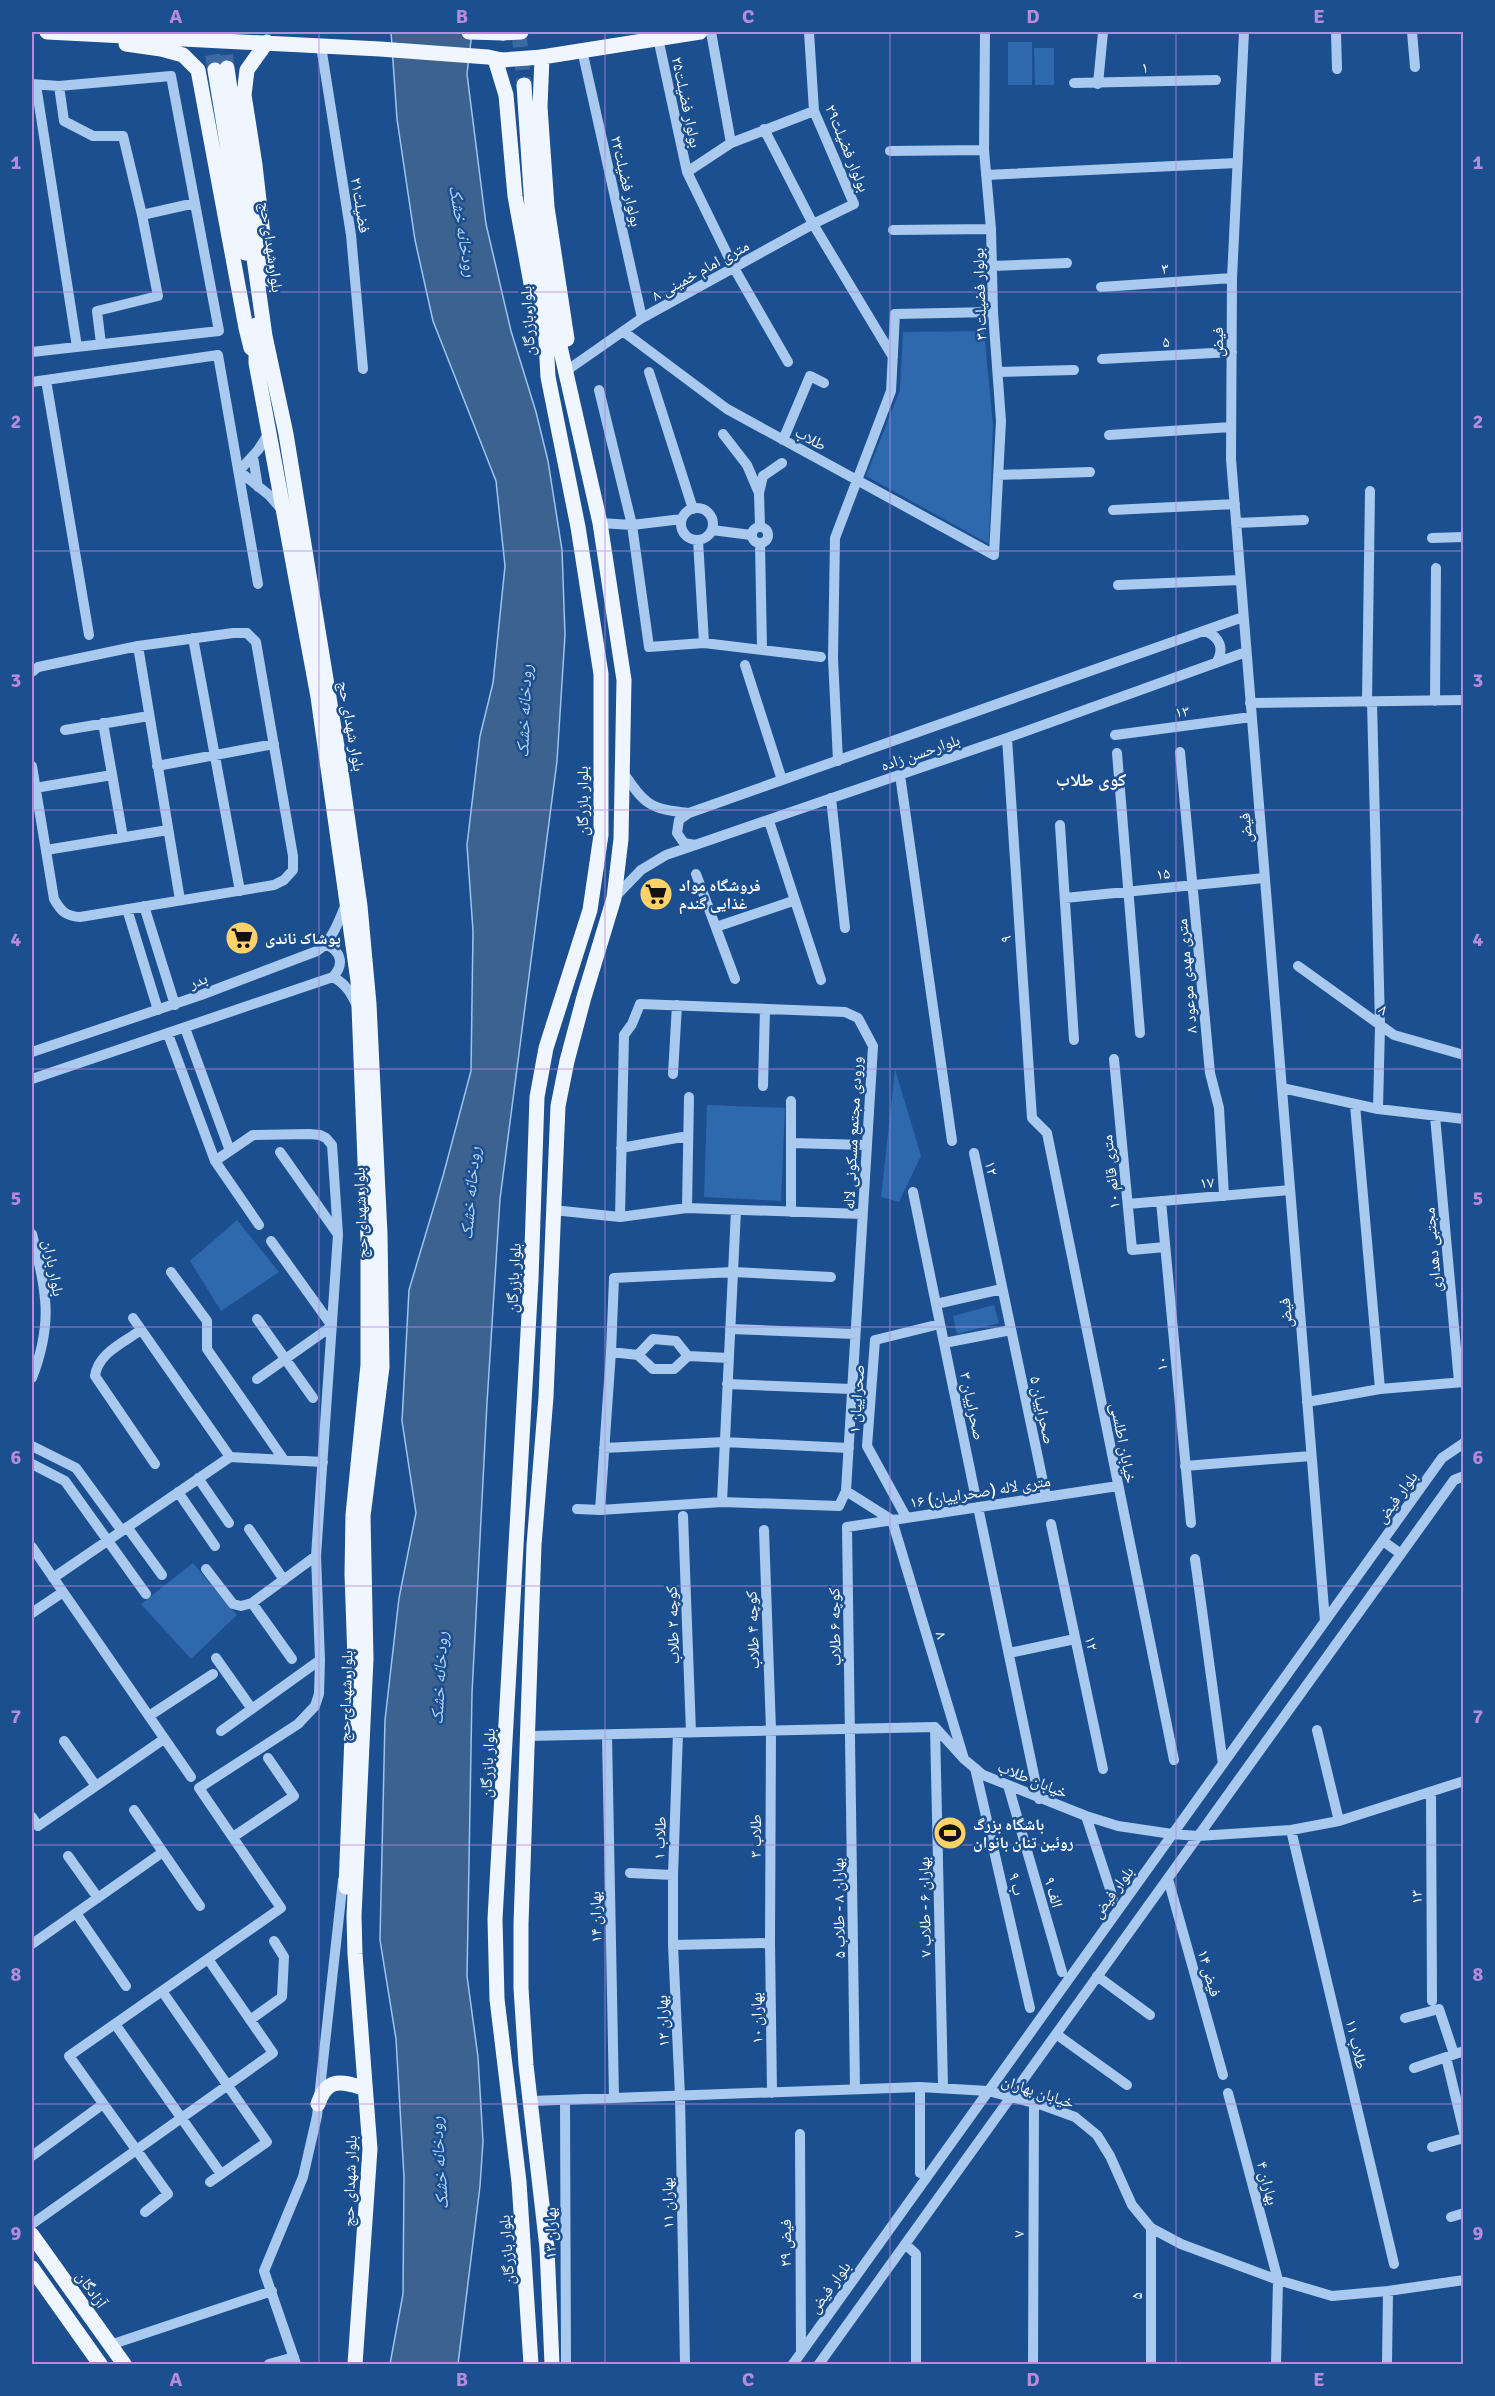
<svg xmlns="http://www.w3.org/2000/svg" width="1495" height="2396" font-family="Signika,'Noto Naskh Arabic',sans-serif">
<style>
.green{fill:#2e69ad}
.water{fill:#3c6290;stroke:#9cc4f0;stroke-width:1.5}
.lines{fill:none;stroke-linecap:round;stroke-linejoin:round}
.major-tunnel{stroke:#3d69a0;stroke-width:15;stroke-dasharray:15 8;stroke-linecap:butt}
.minor{stroke:#a9c9ee;stroke-width:10}
.major{stroke:#f0f6ff;stroke-width:15}
.major-bridge{stroke:#f0f6ff;stroke-width:15}
.grid{fill:none;stroke:#b68bdc;stroke-width:1.5;stroke-opacity:0.55}
.labels{text-anchor:middle;stroke-width:5;stroke-linejoin:round;paint-order:stroke}
.street-label{font-size:16px;fill:#fff;stroke:#1b4f8f}
.poi-label{font-size:16px;font-weight:bold;fill:#fff;stroke:#1b4f8f;text-anchor:start}
.water-label{font-size:18px;font-style:italic;fill:#b5d3f5;stroke:#1b4f8f}
.neighbourhood-label{font-size:18px;font-weight:bold;fill:#fff;stroke:#1b4f8f}
.neatline{fill:none;stroke:#b68bdc;stroke-width:2}
.grid-label{font-size:20px;text-anchor:middle;font-weight:bold;fill:#b68bdc}
</style>
<rect width="100%" height="100%" fill="#1b4f8f"/>
<path class="green" d="M 1008,42 L 1032,42 L 1032,85 L 1008,85 Z
M 1034,48 L 1054,48 L 1054,85 L 1035,85 Z
M 984,331 L 993,425 L 989,544 L 866,476 L 900,390 L 903,332 Z
M 895,1069 L 921,1156 L 899,1202 L 881,1197 Z
M 707,1105 L 785,1108 L 781,1201 L 704,1197 Z
M 237,1220 L 279,1272 L 221,1311 L 190,1261 Z
M 994,1305 L 999,1323 L 957,1334 L 953,1316 Z
M 193,1563 L 237,1615 L 191,1659 L 141,1604 Z"/>
<path class="water" d="M 391,32 L 472,32 L 467,74 L 486,224 L 511,331 L 536,412 L 548,461 L 562,550 L 565,635 L 557,761 L 500,1199 L 487,1403 L 472,1693 L 467,1976 L 478,2057 L 483,2141 L 480,2186 L 458,2364 L 390,2364 L 403,2294 L 404,2177 L 396,2039 L 380,1940 L 385,1720 L 399,1598 L 416,1513 L 402,1421 L 409,1290 L 443,1176 L 471,1071 L 473,931 L 467,845 L 480,736 L 493,683 L 505,566 L 496,481 L 433,321 L 415,240 L 397,119 Z"/>
<g class="lines">
<path class="major-tunnel" d="M 209,32 L 215,70
M 223,32 L 227,68
M 519,32 L 524,85"/>
<path class="minor" d="M 711,32 L 731,143
M 1244,32 L 1232,278 L 1231,459 L 1325,1621
M 1336,32 L 1337,69
M 1412,32 L 1415,67
M 658,38 L 687,172 L 734,268 L 788,362
M 321,46 L 351,235 L 363,369
M 582,50 L 642,318
M 1074,83 L 1216,80
M 32,84 L 59,86 L 64,121 L 93,136 L 123,136 L 142,215 L 195,203
M 1098,84 L 1103,32
M 36,85 L 77,347
M 764,129 L 813,224 L 893,357
M 890,151 L 984,150
M 687,172 L 731,143 L 814,111
M 986,175 L 1237,163
M 893,230 L 991,229
M 992,266 L 1067,263
M 1101,287 L 1232,278
M 624,332 L 727,409 L 994,555 L 1001,421 L 993,312 L 991,229 L 984,150 L 985,32
M 101,344 L 97,311 L 158,296 L 142,215
M 32,352 L 219,331 L 171,76 L 59,86
M 1102,359 L 1232,352
M 566,371 L 642,318 L 813,224 L 854,204 L 814,111 L 809,32
M 649,372 L 693,509
M 998,372 L 1074,370
M 46,380 L 89,635
M 32,382 L 218,355 L 258,584
M 599,390 L 632,525 L 649,647 L 704,643 L 821,657
M 269,433 L 258,450 L 239,471 L 269,495 L 283,511
M 723,434 L 747,465 L 759,493 L 760,527
M 1109,435 L 1231,427
M 783,440 L 810,376 L 824,383
M 253,457 L 258,487
M 998,475 L 1090,472
M 759,493 L 763,476 L 782,463
M681 524a16 16 0 1 1 32 0a16 16 0 1 1-32 0Z
M 1113,510 L 1235,504
M 600,523 L 632,525 L 682,519
M 1236,523 L 1304,520
M752 535a8 8 0 1 1 16 0a8 8 0 1 1-16 0Z
M 712,530 L 751,535
M 1432,538 L 1464,537
M 698,540 L 704,643
M 760,544 L 762,649
M 1118,585 L 1240,580
M 1205,631 C 1220,637 1225,649 1216,663
M 193,638 L 240,891
M 138,646 L 180,900
M 745,665 L 782,780
M 32,672 L 38,667 L 138,646 L 233,633 L 247,633 L 256,642 L 293,856 L 293,870 L 284,880 L 274,885 L 80,917 C 65,916 61,911 54,899 L 32,766
M 1435,701 L 1436,568
M 1367,702 L 1370,491
M 1372,702 L 1380,1025 L 1378,1109
M 1250,703 L 1464,700
M 103,723 L 123,837
M 65,730 L 149,716
M 1115,735 L 1251,717
M 1007,738 L 1032,1118 L 1047,1133 L 1174,1760
M 1180,752 L 1210,1073 L 1219,1108 L 1224,1196
M 1117,753 L 1140,1033
M 838,761 L 833,658 L 835,538 L 891,391 L 895,314 L 993,312
M 157,766 L 274,744
M 622,771 C 645,804 648,809 689,813 L 1243,617
M 900,775 L 952,1141
M 35,788 L 112,775
M 831,798 L 845,928
M 689,813 L 679,820 L 677,833 L 684,843 L 695,845
M 769,821 L 821,980
M 1060,825 L 1074,1040
M 46,850 L 168,830
M 696,874 L 735,979
M 614,898 L 641,870 L 666,855 L 1007,738 L 1246,652
M 1065,898 L 1264,878
M 144,906 L 175,1005
M 127,909 L 158,1010
M 716,927 L 793,901
M 327,945 C 342,952 344,965 333,977
M 1298,966 L 1394,1035 L 1464,1055
M 185,1028 L 230,1151
M 168,1034 L 215,1161
M 32,1052 L 201,995 L 317,951 C 333,940 338,922 346,904
M 1114,1059 L 1132,1250 L 1165,1247
M 673,1074 L 677,1005
M 32,1079 L 333,977 C 346,984 351,993 357,1006
M 763,1086 L 765,1009
M 1282,1088 L 1378,1109 L 1464,1119
M 791,1101 L 791,1212
M 1355,1105 L 1380,1389
M 1435,1116 L 1459,1382
M 791,1143 L 867,1145
M 621,1148 L 688,1136
M 280,1152 L 337,1233
M 974,1153 L 1046,1496
M 913,1192 L 975,1494
M 1161,1201 L 1191,1523
M 1128,1204 L 1290,1190
M 687,1208 L 689,1097
M 553,1210 L 620,1217 L 687,1208 L 862,1214
M 620,1217 L 624,1035 L 632,1024 L 640,1004 L 845,1012 L 858,1018 L 873,1046 L 846,1491 L 892,1520 L 964,1759
M 32,1234 C 46,1291 54,1321 32,1378
M 171,1272 L 207,1321 L 207,1349 L 284,1460
M 936,1304 L 1002,1289
M 133,1318 L 230,1457
M 257,1319 L 313,1398
M 730,1329 L 855,1334
M 141,1330 C 123,1343 98,1353 95,1376 L 155,1464
M 944,1343 L 1011,1330
M 611,1352 L 638,1355 L 653,1369 L 674,1369 L 688,1356
M 638,1355 L 653,1339 L 676,1341 L 688,1356 L 729,1358
M 257,1379 L 332,1326 L 271,1241
M 727,1384 L 852,1389
M 1307,1402 L 1380,1389 L 1464,1382
M 32,1446 L 76,1468 L 122,1531
M 604,1448 L 724,1442 L 849,1448
M 32,1464 L 65,1481 L 146,1594
M 1185,1466 L 1311,1456
M 198,1478 L 229,1523
M 178,1492 L 215,1546
M 722,1502 L 736,1210
M 978,1507 L 1039,1799
M 577,1509 L 600,1510 L 722,1502 L 839,1506 L 846,1491
M 600,1510 L 611,1352 L 614,1278 L 733,1272 L 831,1277
M 683,1516 L 691,1732
M 906,1517 L 867,1446 L 875,1340 L 940,1324
M 1051,1524 L 1103,1769
M 127,1527 L 162,1575
M 249,1529 L 284,1580
M 764,1530 L 771,1730 L 770,1943 L 772,2093
M 1383,1541 L 1401,1554
M 32,1547 L 191,1777
M 1195,1559 L 1223,1764
M 206,1569 L 233,1604 L 241,1606 L 252,1603 L 316,1556
M 53,1578 L 230,1457 L 323,1462
M 252,1603 L 292,1659
M 32,1613 L 63,1592
M 1009,1653 L 1075,1639
M 216,1658 L 252,1709
M 149,1716 L 213,1674
M 935,1727 L 943,2087
M 1317,1730 L 1339,1821
M 221,1731 L 320,1660
M 678,1733 L 673,1875 L 673,1945 L 680,2096 L 685,2364
M 607,1735 L 614,2098
M 529,1736 L 935,1727 L 964,1759 L 983,1775 L 1086,1816 L 1118,1826 L 1172,1834 L 1198,1836 L 1291,1830 L 1339,1821 L 1464,1781
M 64,1741 L 96,1786
M 975,1768 L 1030,2008
M 1008,1785 L 1062,1972
M 1431,1792 L 1432,2001
M 134,1810 L 200,1906
M 1086,1816 L 1113,1898
M 32,1817 L 38,1826 L 164,1739
M 1291,1830 L 1394,2264
M 233,1837 L 294,1796 L 268,1758
M 68,1856 L 98,1898
M 630,1873 L 673,1875
M 1168,1879 L 1223,2075
M 76,1913 L 126,1986
M 32,1944 L 163,1852
M 673,1945 L 770,1943
M 1097,1976 L 1150,2015
M 162,1991 L 267,2142 L 210,2182
M 1405,2018 L 1439,2009 L 1454,2054
M 250,2020 L 282,1997 L 284,1957 L 274,1941
M 115,2024 L 221,2174
M 1056,2034 L 1127,2085
M 1446,2057 L 1464,2132
M 1414,2068 L 1464,2051
M 855,2089 L 847,1527 L 1118,1486
M 1228,2093 L 1278,2280 L 1276,2364
M 531,2101 L 920,2087 L 988,2091 L 1042,2105 L 1075,2117 L 1097,2135 L 1110,2156 L 1132,2205 L 1151,2228 L 1181,2244 L 1278,2280 L 1332,2296 L 1388,2291 L 1464,2280
M 565,2101 L 566,2364
M 800,2134 L 801,2352
M 1432,2147 L 1464,2138
M 32,2156 L 103,2104
M 920,2173 L 920,2087
M 145,2212 L 168,2194 L 69,2056 L 281,1908 L 199,1788 L 298,1724 L 315,1706 L 319,1694 L 320,1660 L 316,1556 L 338,1235 L 333,1159 L 332,1145 L 326,1138 L 320,1135 L 309,1134 L 253,1135 L 215,1161 L 259,1225
M 1451,2217 L 1464,2213
M 32,2224 L 273,2053 L 208,1959
M 905,2244 L 916,2254 L 916,2364
M 110,2345 L 272,2291
M 269,2364 L 294,2357
M 296,2364 L 264,2271 L 303,2177 L 317,2116 L 343,1880
M 793,2364 L 1442,1458 L 1464,1443
M 819,2364 L 1454,1480 L 1464,1476
M 1033,2364 L 1034,2103
M 1151,2364 L 1151,2228
M 1387,2364 L 1388,2291"/>
<path class="major" d="M 47,32 L 380,49 L 488,57 L 502,60
M 469,32 L 503,33
M 267,42 L 247,70 L 244,95 L 255,165 L 268,279
M 126,44 L 161,49 L 183,55 L 198,70 L 246,328 L 251,348
M 495,59 L 506,95 L 515,196 L 538,322
M 227,68 L 265,336 L 286,434 L 340,765 L 360,906 L 369,1004 L 380,1234 L 382,1367 L 363,1516 L 366,1659 L 354,1916 L 355,1954 L 370,2149 L 355,2364
M 215,70 L 245,253
M 524,85 L 532,207 L 542,267 L 600,523 L 624,680 L 621,839 L 614,898 L 584,997 L 567,1061 L 558,1106 L 546,1397 L 534,1545 L 521,1924 L 521,1988 L 526,2065 L 547,2248 L 552,2364
M 256,325 L 256,363 L 318,697 L 358,981 L 368,1238 L 368,1365 L 353,1515 L 352,1574 L 355,1660 L 346,1887
M 567,339 L 547,207 L 540,107 L 542,57 L 700,32
M 318,2104 C 326,2080 338,2080 360,2087
M 32,2235 L 124,2364
M 32,2268 L 100,2364
M 531,2364 L 519,2182 L 497,1999 L 495,1919 L 531,1279 L 537,1097 L 546,1048 L 590,910 L 601,835 L 601,674 L 578,527 L 548,377 L 544,306"/>
<path class="major-bridge" d="M 503,33 L 521,32
M 502,60 L 542,57"/>
</g>
<path class="grid" d="M 319,32 L 319,2364M 605,32 L 605,2364M 890,32 L 890,2364M 1176,32 L 1176,2364M 32,292 L 1464,292M 32,551 L 1464,551M 32,810 L 1464,810M 32,1069 L 1464,1069M 32,1327 L 1464,1327M 32,1586 L 1464,1586M 32,1845 L 1464,1845M 32,2104 L 1464,2104"/>
<defs>
<symbol id="supermarket-disc" viewBox="-11 -11 22 22"><circle r="9.5" fill="#ffd166" stroke="#1b4f8f"/><path d="M-6-5.5h2.5l.6 2H6L4.5 2H-2.5L-4.4-4H-6ZM-1.5 3.2a1.3 1.3 0 1 0 .1 0ZM3 3.2a1.3 1.3 0 1 0 .1 0Z" fill="#111"/></symbol>
<symbol id="stadium-disc" viewBox="-11 -11 22 22"><circle r="9.5" fill="#ffd166" stroke="#1b4f8f"/><path d="M0-5a6.5 5 0 1 0 0 10a6.5 5 0 1 0 0-10ZM-3.5-1.8h7v3.6h-7Z" fill="#111"/></symbol>
</defs>
<g fill-rule="evenodd">
<use href="#supermarket-disc" x="637" y="875" width="38" height="38"/>
<use href="#supermarket-disc" x="223" y="919" width="38" height="38"/>
<use href="#stadium-disc" x="931" y="1814" width="38" height="38"/>
</g>
<g class="labels">
<g class="street-label">
<text transform="translate(1145 67) rotate(-2)" y="6">۱</text>
<text transform="translate(687 102) rotate(78)" y="6">بولوار فضیلت۲۵</text>
<text transform="translate(848 148) rotate(68)" y="6">بولوار فضیلت۲۹</text>
<text transform="translate(627 181) rotate(77)" y="6">بولوار فضیلت۲۳</text>
<text transform="translate(361 205) rotate(81)" y="6">فضیلت۲۱</text>
<text transform="translate(272 247) rotate(82)" y="6">بلوار شهدای حج</text>
<text transform="translate(1165 268) rotate(-4)" y="6">۳</text>
<text transform="translate(700 270) rotate(-29)" y="6">۸ متری امام خمینی</text>
<text transform="translate(979 294) rotate(-92)" y="6">بولوار فضیلت۳۱</text>
<text transform="translate(527 321) rotate(-93)" y="6">بلوار بازرگان</text>
<text transform="translate(1166 341) rotate(-3)" y="6">۵</text>
<text transform="translate(1217 342) rotate(-90)" y="6">فیض</text>
<text transform="translate(811 438) rotate(29)" y="6">طلاب</text>
<text transform="translate(1182 711) rotate(-7)" y="6">۱۳</text>
<text transform="translate(352 726) rotate(80)" y="6">بلوار شهدای حج</text>
<text transform="translate(920 752) rotate(-19)" y="6">بلوارحسن زاده</text>
<text transform="translate(582 801) rotate(-90)" y="6">بلوار بازرگان</text>
<text transform="translate(1245 828) rotate(-95)" y="6">فیض</text>
<text transform="translate(1163 873) rotate(-6)" y="6">۱۵</text>
<text transform="translate(1005 939) rotate(-94)" y="6">۹</text>
<text transform="translate(1186 976) rotate(-95)" y="6">۸ متری مهدی موعود</text>
<text transform="translate(198 980) rotate(-20)" y="6">بدر</text>
<text transform="translate(1384 1009) rotate(36)" y="6">۸</text>
<text transform="translate(852 1133) rotate(-87)" y="6">ورودی مجتمع مسکونی لاله</text>
<text transform="translate(992 1168) rotate(78)" y="6">۱۲</text>
<text transform="translate(1110 1172) rotate(-96)" y="6">۱۰ متری قائم</text>
<text transform="translate(1207 1182) rotate(-5)" y="6">۱۷</text>
<text transform="translate(360 1213) rotate(-92)" y="6">بلوار شهدای حج</text>
<text transform="translate(1432 1250) rotate(-95)" y="6">مجتبی دهداری</text>
<text transform="translate(54 1268) rotate(79)" y="6">بلوار باران</text>
<text transform="translate(513 1278) rotate(-87)" y="6">بلوار بازرگان</text>
<text transform="translate(1285 1313) rotate(-95)" y="6">فیض</text>
<text transform="translate(1161 1364) rotate(-95)" y="6">۱۰</text>
<text transform="translate(856 1399) rotate(-86)" y="6">صحراییان ۱</text>
<text transform="translate(973 1406) rotate(78)" y="6">صحراییان ۳</text>
<text transform="translate(1043 1410) rotate(78)" y="6">۵ صحراییان</text>
<text transform="translate(1124 1443) rotate(79)" y="6">خيابان اطلسى</text>
<text transform="translate(980 1491) rotate(-9)" y="6">۱۶ متری لاله (صحراییان)</text>
<text transform="translate(1396 1497) rotate(-54)" y="6">بلوار فیض</text>
<text transform="translate(672 1625) rotate(-92)" y="6">کوچه ۲ طلاب</text>
<text transform="translate(834 1627) rotate(-91)" y="6">کوچه ۶ طلاب</text>
<text transform="translate(752 1630) rotate(-92)" y="6">کوچه ۴ طلاب</text>
<text transform="translate(942 1635) rotate(73)" y="6">۸</text>
<text transform="translate(1092 1643) rotate(78)" y="6">۱۲</text>
<text transform="translate(345 1696) rotate(-88)" y="6">بلوار شهدای حج</text>
<text transform="translate(487 1763) rotate(-87)" y="6">بلوار بازرگان</text>
<text transform="translate(1033 1779) rotate(22)" y="6">خیابان طلاب</text>
<text transform="translate(755 1836) rotate(-90)" y="6">طلاب ۳</text>
<text transform="translate(659 1838) rotate(-88)" y="6">طلاب ۱</text>
<text transform="translate(1017 1884) rotate(77)" y="6">۹ ب</text>
<text transform="translate(1054 1892) rotate(74)" y="6">۹ الف</text>
<text transform="translate(1112 1892) rotate(-54)" y="6">بلوار فیض</text>
<text transform="translate(1416 1897) rotate(-90)" y="6">۱۳</text>
<text transform="translate(924 1907) rotate(-91)" y="6">بهاران ۶ - طلاب ۷</text>
<text transform="translate(838 1908) rotate(-91)" y="6">بهاران ۸ - طلاب ۵</text>
<text transform="translate(595 1917) rotate(-91)" y="6">بهاران ۱۴</text>
<text transform="translate(1210 1973) rotate(74)" y="6">فیض ۱۴</text>
<text transform="translate(756 2018) rotate(-91)" y="6">بهاران ۱۰</text>
<text transform="translate(662 2021) rotate(-92)" y="6">بهاران ۱۲</text>
<text transform="translate(1357 2044) rotate(77)" y="6">طلاب ۱۱</text>
<text transform="translate(1038 2091) rotate(18)" y="6">خیابان بهاران</text>
<text transform="translate(349 2181) rotate(-88)" y="6">بلوار شهدای حج</text>
<text transform="translate(1268 2183) rotate(75)" y="6">۴ بهاران</text>
<text transform="translate(667 2203) rotate(-91)" y="6">بهاران ۱۱</text>
<text transform="translate(550 2233) rotate(-90)" y="6">بهاران ۱۳</text>
<text transform="translate(1018 2234) rotate(-90)" y="6">۷</text>
<text transform="translate(785 2243) rotate(-90)" y="6">فیض ۲۹</text>
<text transform="translate(506 2250) rotate(-94)" y="6">بلوار بازرگان</text>
<text transform="translate(829 2287) rotate(-54)" y="6">بلوار فیض</text>
<text transform="translate(92 2289) rotate(55)" y="6">آزادگان</text>
<text transform="translate(1136 2296) rotate(-90)" y="6">۵</text>
</g>
<g class="poi-label">
<text x="679" y="891">فروشگاه مواد<tspan x="679" dy="18">غذایی گندم</tspan></text>
<text x="265" y="944">پوشاک ناندی</text>
<text x="973" y="1830">باشگاه بزرگ<tspan x="973" dy="18">روئین تنان بانوان</tspan></text>
</g>
<g class="water-label">
<text transform="translate(463 231) rotate(80)" y="6">رودخانه خشک</text>
<text transform="translate(524 711) rotate(-88)" y="6">رودخانه خشک</text>
<text transform="translate(470 1193) rotate(-85)" y="6">رودخانه خشک</text>
<text transform="translate(439 1678) rotate(-87)" y="6">رودخانه خشک</text>
<text transform="translate(439 2163) rotate(-94)" y="6">رودخانه خشک</text>
</g>
<g class="neighbourhood-label">
<text x="1091" y="786">کوی طلاب</text>
</g>
</g>
<rect width="1495" height="2396" fill="none" stroke="#1b4f8f" stroke-width="66"/>
<rect x="33" y="33" width="1429" height="2330" class="neatline"/>
<g class="grid-label">
<text x="176" y="23">A</text>
<text x="462" y="23">B</text>
<text x="748" y="23">C</text>
<text x="1033" y="23">D</text>
<text x="1319" y="23">E</text>
<text x="16" y="169">1</text>
<text x="1478" y="169">1</text>
<text x="16" y="428">2</text>
<text x="1478" y="428">2</text>
<text x="16" y="687">3</text>
<text x="1478" y="687">3</text>
<text x="16" y="946">4</text>
<text x="1478" y="946">4</text>
<text x="16" y="1205">5</text>
<text x="1478" y="1205">5</text>
<text x="16" y="1464">6</text>
<text x="1478" y="1464">6</text>
<text x="16" y="1723">7</text>
<text x="1478" y="1723">7</text>
<text x="16" y="1981">8</text>
<text x="1478" y="1981">8</text>
<text x="16" y="2240">9</text>
<text x="1478" y="2240">9</text>
<text x="176" y="2386">A</text>
<text x="462" y="2386">B</text>
<text x="748" y="2386">C</text>
<text x="1033" y="2386">D</text>
<text x="1319" y="2386">E</text>
</g>
</svg>
